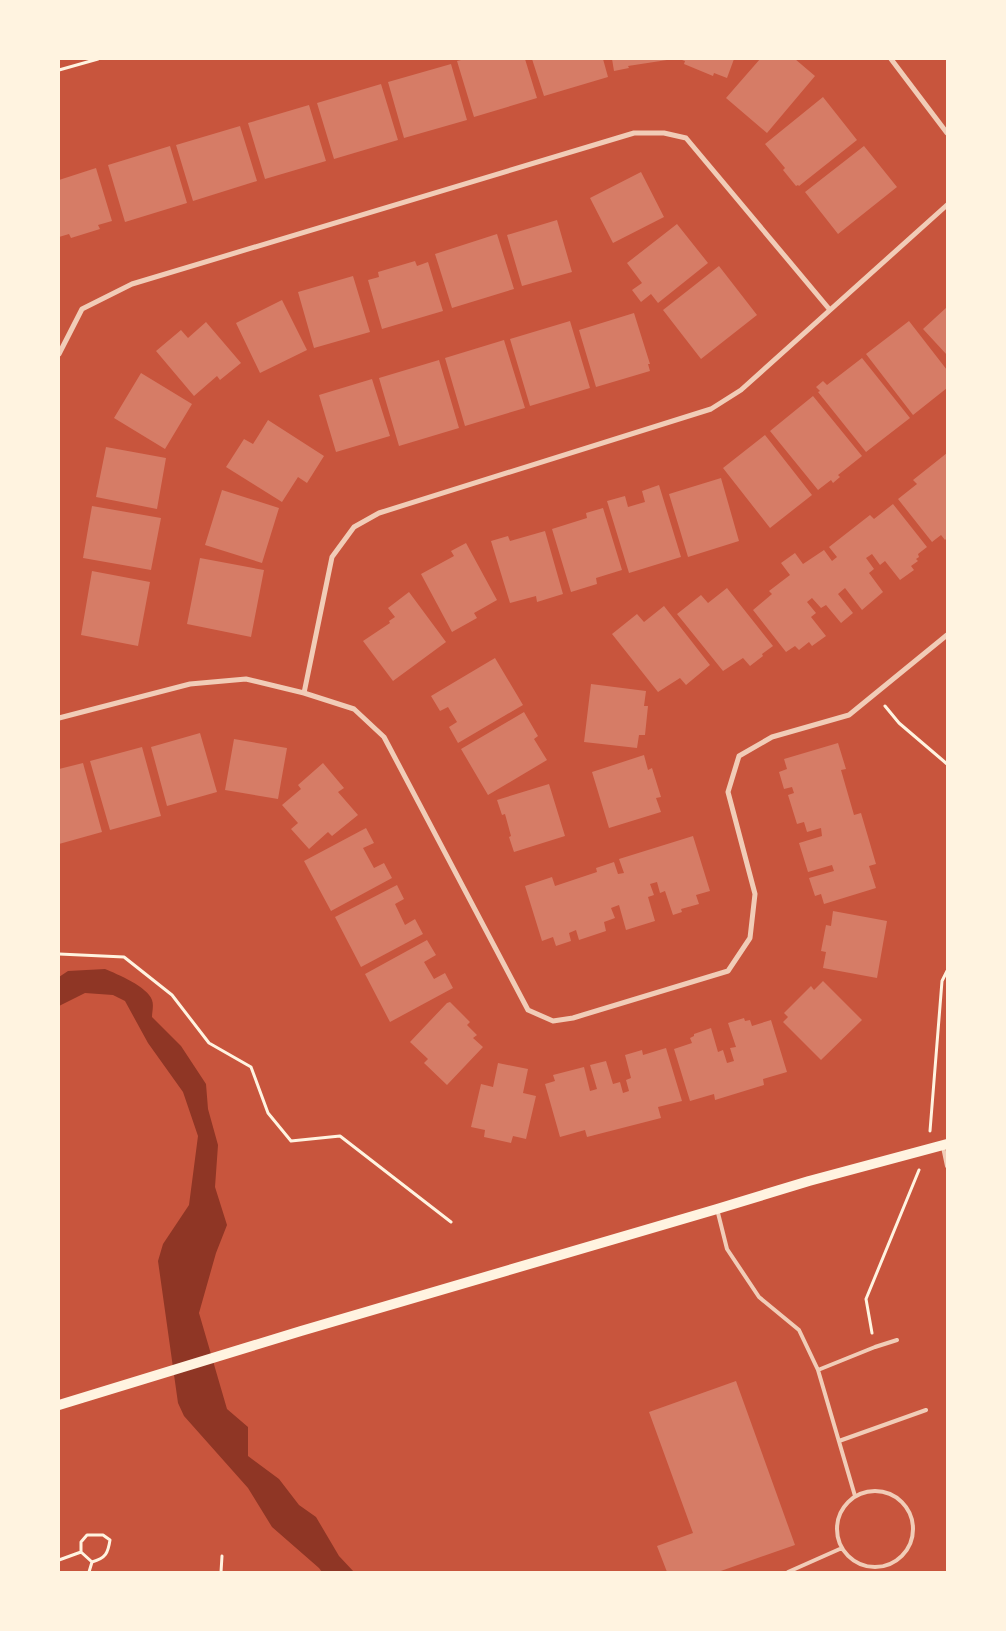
<svg xmlns="http://www.w3.org/2000/svg" width="1006" height="1631" font-family="Signika,sans-serif">
<style>
.water{fill:#8f3625}
.building{fill:#d67c66}
.lines{fill:none;stroke-linecap:round;stroke-linejoin:round}
.path{stroke:#fff3e0;stroke-width:3}
.service{stroke:#f1ccb7;stroke-width:4}
.minor{stroke:#f1ccb7;stroke-width:5}
.secondary{stroke:#fff3e0;stroke-width:10}
</style>
<rect width="100%" height="100%" fill="#c8553d"/>
<path class="water" d="M 105,969 C 117,974 148,987 152,1000 C 154,1005 152,1012 152,1017 L 181,1046 L 206,1084 L 208,1109 L 218,1145 L 215,1187 L 227,1225 L 216,1253 L 199,1313 L 227,1409 L 248,1427 L 248,1456 L 279,1479 L 299,1505 L 316,1517 L 339,1556 L 354,1572 L 322,1572 L 319,1568 L 272,1527 L 248,1488 L 184,1416 L 178,1403 L 158,1261 L 163,1244 L 189,1205 L 198,1136 L 183,1092 L 148,1043 L 125,1001 L 113,995 L 85,993 L 59,1006 L 59,977 L 68,971 Z"/>
<path class="building" d="M 465,59 L 525,59 L 537,98 L 474,117 L 457,61 Z
M 532,59 L 603,59 L 608,77 L 544,96 Z
M 612,59 L 667,59 L 667,60 L 628,66 L 629,68 L 614,71 Z
M 679,59 L 734,59 L 727,78 L 714,73 L 713,76 L 684,64 L 685,61 Z
M 760,59 L 795,59 L 815,76 L 767,133 L 726,98 Z
M 451,64 L 467,120 L 404,138 L 388,82 Z
M 381,84 L 398,140 L 334,159 L 317,103 Z
M 823,97 L 857,140 L 799,186 L 798,185 L 796,186 L 783,170 L 785,168 L 765,144 Z
M 309,105 L 326,161 L 265,179 L 248,123 Z
M 240,126 L 257,181 L 193,201 L 176,145 Z
M 170,146 L 187,203 L 125,222 L 108,165 Z
M 864,146 L 897,187 L 838,234 L 805,192 Z
M 96,168 L 112,221 L 98,225 L 100,229 L 71,238 L 69,234 L 59,237 L 59,180 Z
M 641,172 L 664,217 L 613,243 L 590,198 Z
M 557,220 L 572,272 L 522,286 L 507,235 Z
M 677,224 L 708,263 L 658,303 L 651,294 L 641,302 L 632,290 L 642,283 L 627,263 Z
M 497,234 L 514,289 L 452,308 L 435,254 Z
M 415,261 L 417,266 L 428,262 L 443,311 L 382,329 L 368,280 L 379,277 L 378,272 Z
M 719,266 L 757,315 L 701,359 L 663,310 Z
M 353,276 L 370,332 L 314,348 L 298,292 Z
M 282,300 L 307,350 L 260,373 L 236,323 Z
M 947,307 L 947,355 L 923,329 Z
M 634,313 L 650,364 L 648,364 L 650,371 L 596,387 L 579,330 Z
M 570,321 L 590,388 L 530,406 L 510,339 Z
M 909,321 L 947,370 L 947,388 L 913,415 L 866,354 Z
M 206,322 L 241,363 L 220,380 L 217,376 L 194,396 L 156,351 L 181,330 L 188,338 Z
M 504,340 L 525,408 L 465,426 L 445,358 Z
M 862,358 L 910,418 L 866,452 L 818,392 L 820,391 L 816,387 L 823,381 L 827,385 Z
M 439,360 L 459,428 L 399,446 L 379,378 Z
M 141,373 L 192,404 L 165,449 L 114,418 Z
M 372,379 L 390,436 L 336,452 L 319,395 Z
M 813,396 L 862,456 L 838,475 L 840,477 L 833,483 L 831,480 L 818,490 L 770,431 Z
M 268,420 L 324,456 L 307,483 L 298,477 L 282,502 L 226,467 L 244,439 L 253,444 Z
M 765,435 L 812,495 L 770,528 L 723,468 Z
M 106,447 L 166,458 L 157,509 L 96,497 Z
M 947,453 L 947,538 L 945,540 L 941,535 L 932,542 L 898,499 L 917,484 L 913,480 Z
M 721,478 L 739,541 L 688,557 L 669,494 Z
M 659,485 L 681,557 L 629,573 L 607,501 L 625,496 L 628,507 L 645,502 L 642,491 Z
M 222,490 L 279,508 L 262,563 L 205,545 Z
M 893,504 L 927,547 L 918,554 L 919,557 L 916,559 L 918,561 L 911,566 L 914,570 L 900,580 L 885,561 L 880,565 L 872,554 L 866,558 L 874,569 L 869,573 L 883,592 L 862,610 L 845,588 L 838,594 L 853,613 L 841,623 L 826,605 L 821,608 L 812,598 L 807,602 L 816,613 L 811,617 L 826,636 L 812,646 L 809,642 L 799,650 L 795,646 L 786,652 L 753,610 L 772,594 L 769,591 L 790,575 L 781,563 L 795,553 L 803,564 L 824,550 L 832,561 L 837,557 L 829,547 L 870,515 L 874,519 Z
M 92,506 L 161,518 L 151,570 L 83,558 Z
M 603,508 L 622,570 L 596,578 L 597,584 L 571,592 L 552,529 L 587,518 L 586,513 Z
M 545,531 L 563,594 L 537,602 L 536,596 L 510,603 L 491,541 L 508,536 L 510,541 Z
M 466,543 L 497,600 L 474,613 L 477,618 L 452,632 L 421,574 L 454,556 L 451,551 Z
M 200,558 L 264,570 L 251,637 L 187,624 Z
M 92,571 L 150,582 L 138,646 L 81,635 Z
M 727,588 L 773,646 L 762,654 L 763,656 L 750,666 L 743,658 L 723,671 L 677,614 L 701,595 L 708,603 Z
M 409,592 L 446,642 L 393,681 L 363,641 L 390,623 L 389,621 L 395,617 L 388,608 Z
M 664,606 L 710,665 L 686,685 L 680,678 L 658,692 L 612,634 L 637,614 L 644,622 Z
M 495,658 L 523,705 L 458,743 L 449,727 L 457,722 L 448,707 L 440,711 L 431,696 Z
M 591,684 L 646,691 L 644,706 L 648,706 L 645,735 L 639,735 L 637,748 L 584,742 Z
M 524,712 L 538,736 L 534,739 L 547,760 L 488,795 L 461,749 Z
M 200,733 L 217,792 L 167,806 L 151,747 Z
M 234,739 L 287,748 L 278,799 L 225,790 Z
M 838,743 L 846,769 L 841,770 L 854,815 L 861,813 L 876,864 L 869,866 L 876,888 L 824,904 L 821,894 L 815,896 L 809,878 L 834,871 L 832,865 L 808,872 L 799,843 L 822,836 L 821,828 L 807,832 L 804,822 L 797,824 L 788,795 L 794,793 L 792,787 L 784,789 L 779,772 L 787,769 L 784,759 Z
M 142,747 L 161,816 L 110,830 L 90,761 Z
M 644,755 L 648,770 L 652,768 L 661,797 L 656,798 L 661,812 L 609,828 L 592,772 Z
M 83,763 L 102,832 L 59,844 L 59,769 Z
M 323,763 L 344,788 L 338,792 L 358,815 L 332,836 L 328,832 L 309,849 L 291,829 L 298,823 L 282,805 L 301,789 L 298,785 Z
M 549,784 L 565,836 L 514,852 L 509,837 L 511,836 L 505,814 L 502,815 L 497,800 Z
M 366,828 L 374,843 L 363,848 L 374,868 L 384,863 L 392,878 L 331,911 L 304,861 Z
M 693,836 L 710,891 L 696,895 L 699,904 L 681,909 L 682,912 L 673,915 L 665,891 L 660,893 L 657,882 L 650,884 L 654,895 L 648,897 L 655,921 L 626,930 L 619,905 L 611,908 L 615,918 L 604,922 L 606,931 L 579,940 L 576,930 L 569,933 L 571,941 L 556,946 L 553,937 L 542,941 L 525,886 L 552,877 L 555,886 L 597,872 L 596,868 L 614,862 L 618,874 L 624,873 L 619,859 Z
M 397,885 L 404,899 L 395,904 L 405,925 L 415,919 L 423,934 L 361,967 L 335,917 Z
M 833,911 L 887,921 L 877,978 L 823,968 L 826,952 L 821,951 L 826,925 L 831,926 Z
M 427,940 L 436,955 L 424,962 L 434,979 L 445,973 L 453,988 L 390,1022 L 365,974 Z
M 823,981 L 862,1020 L 821,1060 L 783,1022 L 788,1017 L 784,1013 L 811,986 L 814,990 Z
M 450,1002 L 470,1022 L 467,1025 L 477,1035 L 473,1038 L 483,1047 L 447,1085 L 424,1063 L 428,1059 L 410,1042 L 447,1003 Z
M 744,1018 L 745,1021 L 750,1020 L 752,1026 L 771,1020 L 787,1072 L 763,1079 L 764,1085 L 715,1100 L 714,1094 L 690,1101 L 674,1049 L 692,1043 L 690,1038 L 694,1036 L 694,1034 L 711,1028 L 718,1052 L 723,1050 L 727,1063 L 734,1061 L 730,1048 L 736,1047 L 728,1023 Z
M 666,1048 L 682,1101 L 658,1107 L 661,1118 L 587,1137 L 585,1130 L 560,1137 L 545,1084 L 555,1081 L 553,1075 L 584,1067 L 590,1091 L 597,1089 L 590,1065 L 606,1061 L 613,1084 L 620,1082 L 623,1093 L 629,1091 L 626,1080 L 631,1078 L 625,1055 L 642,1050 L 643,1055 Z
M 498,1063 L 528,1069 L 523,1093 L 536,1096 L 526,1139 L 513,1136 L 511,1143 L 484,1137 L 485,1130 L 471,1127 L 481,1084 L 493,1087 Z
M 736,1381 L 795,1545 L 718,1572 L 667,1572 L 657,1546 L 693,1533 L 649,1412 Z"/>
<g class="lines">
<path class="path" d="M 59,70 L 98,59
M 885,706 L 899,723 L 947,764
M 59,954 L 124,957 L 172,995 L 209,1043 L 251,1067 L 268,1113 L 291,1141 L 340,1136 L 451,1222
M 930,1131 L 942,981 L 947,971
M 872,1333 L 866,1299 L 919,1170
M 87,1535 L 103,1535 L 110,1540 C 108,1553 106,1558 92,1562 L 81,1552 L 81,1542 Z
M 59,1560 L 81,1552
M 89,1572 L 92,1562
M 221,1572 L 222,1556"/>
<path class="service" d="M 943,1147 L 947,1166
M 717,1209 L 727,1249 L 759,1297 L 799,1330 L 818,1370 L 855,1496
M 818,1370 L 875,1347 L 897,1340
M 839,1441 L 926,1410
M837 1529a38 38 0 1 1 76 0a38 38 0 1 1-76 0Z
M 788,1572 L 842,1548"/>
<path class="minor" d="M 891,59 L 947,133
M 59,354 L 82,309 L 132,284 L 634,133 L 664,133 L 686,138 L 830,310
M 304,693 L 332,557 L 354,527 L 379,513 L 711,409 L 741,390 L 947,205
M 59,718 L 190,684 L 246,679 L 304,693 L 354,709 L 384,737 L 528,1010 L 553,1021 L 573,1018 L 728,971 L 750,938 L 755,894 L 728,792 L 739,756 L 772,737 L 849,715 L 947,635"/>
<path class="secondary" d="M 59,1405 L 301,1331 L 717,1209 L 809,1181 L 947,1144"/>
</g>
<rect width="1006" height="1631" fill="none" stroke="#fff3e0" stroke-width="120"/>
</svg>
